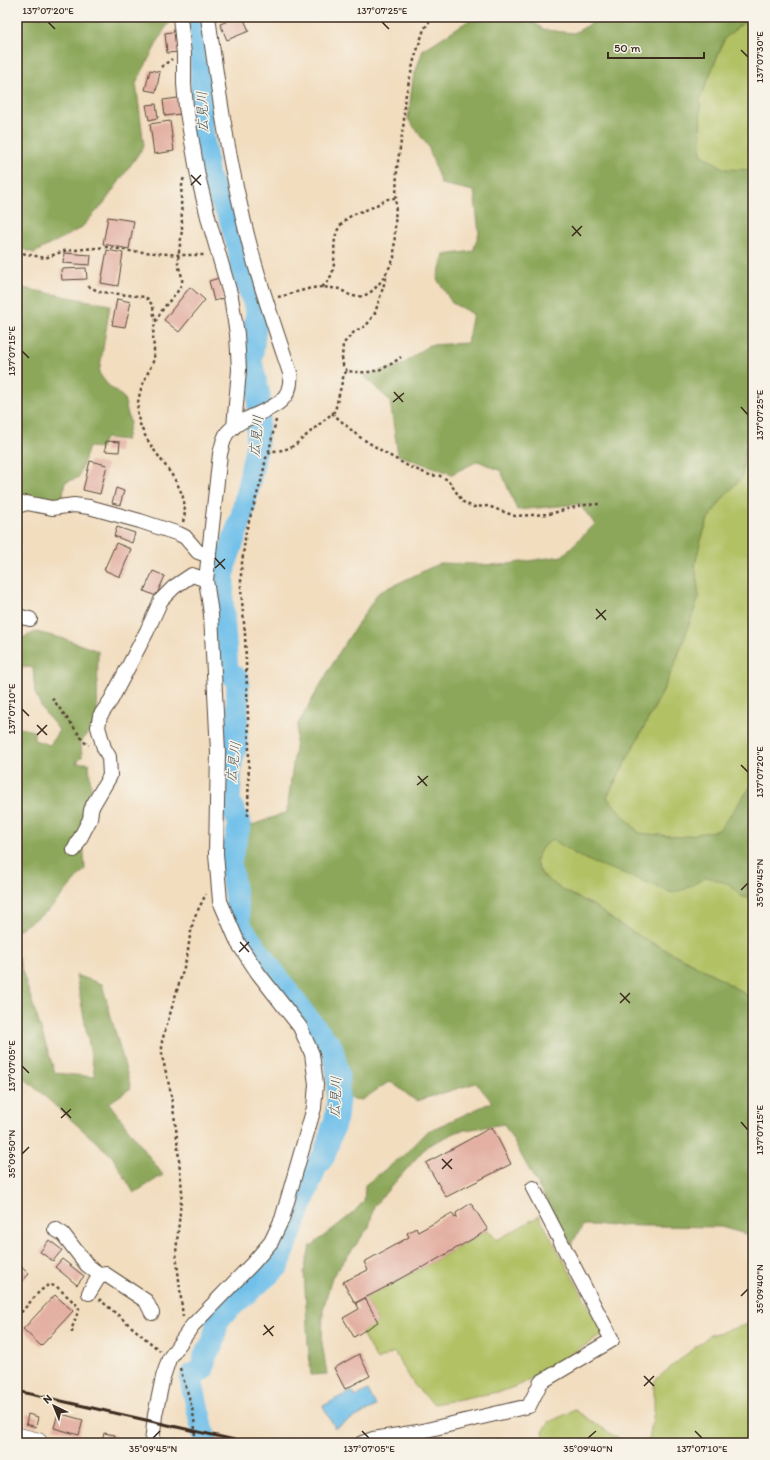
<svg xmlns="http://www.w3.org/2000/svg" width="770" height="1460" font-family="Itim,'Klee One',sans-serif">
<style>
.green{fill:#b1c164;stroke:#767641}
.forest{fill:#8ca75a;stroke:#64683c}
.water{fill:#6fc0ea;stroke:#557584}
.lines{fill:none;stroke-linecap:round;stroke-linejoin:round}
.river{stroke:#6fc0ea;stroke-width:23}
.building{fill:#e3b0a3}
.minor-casing{stroke:#564536;stroke-width:16}
.highway-casing{stroke:#564536;stroke-width:22}
.path{stroke:#564536;stroke-width:2.5;stroke-dasharray:3 3;stroke-linecap:butt}
.minor{stroke:#fff;stroke-width:14}
.highway{stroke:#fff;stroke-width:21}
.rail{stroke:#3b2a1e;stroke-width:3}
.ticks{fill:none;stroke:#3b2a1e;stroke-width:1.5}
.labels{text-anchor:middle;stroke-width:3;stroke-linejoin:round;paint-order:stroke}
.water-label{font-size:14px;font-style:italic;fill:#4b575b;stroke:#f7f3e8}
.neatline{fill:none;stroke:#3b2a1e;stroke-width:1.5}
.ticks-label{font-size:10px;text-anchor:middle;fill:#3b2a1e}
</style>
<rect width="100%" height="100%" fill="#f7f3e8"/>
<filter id="ink" filterUnits="userSpaceOnUse"><feTurbulence type="fractalNoise" baseFrequency=".025" numOctaves="2"/><feDisplacementMap in="SourceGraphic" scale="8" xChannelSelector="R" yChannelSelector="G"/><feConvolveMatrix kernelMatrix="1 2 1 2 8 2 1 2 1" color-interpolation-filters="sRGB"/></filter>
<filter id="wash" filterUnits="userSpaceOnUse"><feTurbulence type="fractalNoise" baseFrequency=".012" numOctaves="4" result="noise"/><feDisplacementMap in="SourceGraphic" scale="16" xChannelSelector="R" yChannelSelector="G"/><feGaussianBlur stdDeviation="0.9" result="paint"/><feColorMatrix in="noise" values="0 0 0 0 0 0 0 0 0 0 0 0 0 0 0 0 0 1.4 0 .05"/><feComposite in="paint" operator="in"/></filter>
<g filter="url(#wash)">
<rect width="100%" height="100%" fill="#f2ddbf"/>
<path class="green" d="M 704,17 L 753,17 L 753,203 L 725,169 L 701,154 L 700,99 L 724,39 Z
M 753,372 L 753,999 L 716,976 L 643,938 L 615,922 L 596,907 L 561,889 L 542,875 L 535,861 L 541,849 L 552,839 L 607,797 L 661,695 L 676,661 L 699,597 L 695,565 L 700,543 L 708,519 L 723,498 L 742,477 L 749,412 L 750,376 Z
M 539,1216 L 604,1334 L 522,1384 L 503,1391 L 434,1404 L 415,1386 L 394,1352 L 377,1360 L 361,1332 L 378,1322 L 365,1298 L 422,1268 L 488,1230 L 497,1240 Z
M 753,1323 L 753,1443 L 637,1443 L 649,1440 L 654,1412 L 654,1381 L 710,1335 Z
M 575,1410 L 625,1443 L 547,1443 L 543,1432 L 549,1422 Z"/>
<path class="forest" d="M 17,17 L 174,17 L 164,30 L 136,83 L 144,146 L 104,203 L 81,228 L 34,253 L 17,247 Z
M 508,17 L 526,17 L 545,30 L 574,33 L 602,18 L 622,19 L 626,17 L 753,17 L 753,21 L 744,22 L 725,38 L 700,99 L 701,154 L 725,169 L 753,170 L 753,372 L 750,376 L 749,412 L 742,477 L 723,498 L 708,519 L 700,543 L 695,565 L 699,597 L 676,661 L 661,695 L 607,797 L 639,833 L 680,837 L 719,830 L 751,786 L 753,781 L 753,900 L 741,896 L 729,884 L 707,877 L 685,889 L 672,893 L 631,876 L 594,863 L 575,854 L 552,839 L 541,849 L 535,861 L 542,875 L 561,889 L 596,907 L 616,922 L 643,938 L 716,976 L 753,999 L 753,1236 L 721,1227 L 583,1225 L 571,1245 L 504,1124 L 459,1131 L 427,1146 L 374,1206 L 369,1227 L 332,1277 L 323,1310 L 322,1343 L 327,1374 L 311,1375 L 308,1343 L 304,1271 L 310,1247 L 353,1213 L 364,1201 L 365,1185 L 404,1155 L 426,1132 L 492,1102 L 476,1083 L 416,1101 L 390,1081 L 362,1100 L 347,1098 L 343,1062 L 333,1038 L 249,926 L 236,867 L 247,827 L 287,812 L 298,724 L 340,651 L 378,593 L 440,563 L 501,565 L 562,556 L 595,524 L 579,504 L 517,510 L 501,471 L 478,461 L 452,474 L 398,455 L 390,401 L 364,376 L 402,365 L 429,345 L 467,343 L 473,314 L 452,303 L 437,279 L 444,255 L 473,251 L 479,233 L 474,191 L 441,184 L 428,146 L 408,119 L 413,79 L 423,50 L 471,19 Z
M 17,287 L 110,305 L 99,373 L 107,384 L 124,398 L 130,423 L 126,440 L 105,438 L 101,448 L 89,447 L 78,478 L 65,482 L 62,500 L 17,501 Z
M 36,632 L 65,639 L 98,651 L 97,720 L 81,743 L 82,757 L 76,763 L 89,763 L 91,789 L 94,799 L 82,821 L 85,869 L 50,909 L 17,931 L 17,729 L 19,728 L 34,731 L 34,740 L 50,745 L 59,730 L 43,710 L 35,693 L 33,668 L 27,667 L 17,669 L 17,640 Z
M 17,955 L 55,1073 L 95,1077 L 76,975 L 102,984 L 131,1088 L 109,1103 L 163,1175 L 134,1193 L 112,1156 L 24,1078 L 17,1083 Z"/>
<path class="water" d="M 368,1390 L 376,1406 L 335,1428 L 323,1406 L 351,1391 L 355,1397 Z"/>
<g class="lines">
<path class="river" d="M 193,17 L 201,29 L 202,128 L 208,178 L 229,215 L 239,249 L 241,269 L 257,310 L 251,362 L 259,396 L 257,444 L 242,516 L 224,567 L 222,599 L 227,670 L 238,680 L 236,746 L 231,762 L 229,802 L 240,824 L 230,862 L 240,926 L 306,1017 L 332,1048 L 338,1075 L 338,1099 L 336,1118 L 324,1156 L 316,1166 L 278,1266 L 218,1318 L 213,1344 L 205,1355 L 203,1369 L 192,1375 L 191,1380 L 206,1443"/>
</g>
<g id="blocks">
<path class="building" d="M 226,17 L 243,17 L 249,31 L 227,40 L 220,24 L 228,21 Z
M 178,31 L 180,52 L 167,53 L 165,33 Z
M 150,70 L 160,72 L 156,92 L 145,90 Z
M 178,98 L 180,114 L 165,116 L 163,100 Z
M 156,104 L 158,118 L 149,120 L 146,105 Z
M 170,121 L 174,151 L 154,154 L 150,124 Z
M 108,217 L 134,221 L 129,249 L 103,244 Z
M 107,250 L 123,253 L 118,286 L 101,283 Z
M 64,253 L 91,255 L 90,265 L 63,263 Z
M 86,268 L 87,279 L 62,280 L 61,269 Z
M 219,278 L 224,298 L 214,301 L 209,281 Z
M 190,287 L 205,300 L 179,332 L 164,320 Z
M 117,299 L 131,302 L 125,327 L 112,325 Z
M 106,441 L 120,442 L 119,452 L 105,451 Z
M 90,461 L 107,465 L 100,494 L 83,490 Z
M 116,488 L 124,491 L 120,505 L 112,503 Z
M 117,527 L 135,533 L 132,543 L 114,536 Z
M 116,543 L 131,549 L 120,577 L 104,570 Z
M 153,571 L 165,576 L 156,596 L 144,591 Z
M 492,1127 L 511,1164 L 446,1197 L 426,1163 Z
M 471,1203 L 488,1230 L 422,1268 L 421,1267 L 387,1286 L 388,1286 L 355,1303 L 343,1282 L 368,1270 L 364,1262 L 409,1237 L 407,1233 L 416,1228 L 418,1232 L 452,1213 L 455,1218 L 457,1217 L 456,1213 Z
M 49,1240 L 62,1250 L 53,1261 L 40,1252 Z
M 62,1259 L 84,1276 L 77,1285 L 55,1267 Z
M 19,1265 L 29,1274 L 17,1287 L 17,1267 Z
M 55,1295 L 73,1311 L 41,1346 L 23,1329 Z
M 365,1298 L 378,1322 L 354,1337 L 343,1318 L 359,1309 L 356,1303 Z
M 359,1354 L 370,1376 L 345,1389 L 334,1368 Z
M 58,1413 L 83,1420 L 79,1435 L 54,1428 Z
M 28,1414 L 38,1417 L 36,1427 L 26,1424 Z
M 104,1433 L 115,1435 L 113,1443 L 102,1443 Z"/>
</g>
</g>
<g filter="url(#ink)">
<use href="#blocks" fill-opacity="0" stroke="#564536" stroke-width="1"/>
<g class="lines">
<defs>
<path id="minor" d="M 180,17 L 184,54 L 184,84 L 186,107 L 198,176 L 209,221 L 231,297 L 237,334 L 239,370 L 234,427
M 17,506 L 27,503 L 52,508 L 74,505 L 89,507 L 140,521 L 179,534 L 185,537 L 198,552 L 209,556
M 17,616 L 30,619
M 74,850 L 90,819 L 91,810 L 93,805 L 110,776 L 109,757 L 104,748 L 98,727 L 100,716 L 111,700 L 147,631 L 161,600 L 174,587 L 192,575 L 206,580
M 55,1229 L 63,1234 L 87,1265 L 100,1275
M 89,1293 L 100,1275 L 105,1274 L 146,1301 L 152,1313
M 152,1443 L 155,1415 L 163,1377 L 169,1359 L 192,1326 L 253,1263 L 271,1242 L 282,1219 L 314,1108 L 316,1084 L 312,1054 L 300,1027 L 258,973 L 238,943 L 220,901 L 216,854 L 218,752 L 211,614 L 206,580 L 220,454 C 222,447 223,439 227,433 C 247,409 295,414 290,373 C 272,319 253,265 241,209 C 226,146 217,81 208,17
M 362,1443 L 373,1439 L 418,1432 L 529,1406 L 541,1382 L 612,1340 L 533,1188"/>
<path id="highway" d="M 17,1438 L 37,1443"/>
</defs>
<use href="#minor" class="minor-casing"/>
<use href="#highway" class="highway-casing"/>
<path class="path" d="M 161,67 L 172,59
M 17,252 L 45,258 L 64,251 L 106,247 L 130,251 L 179,255 L 205,255
M 88,286 L 100,292 L 146,297 L 153,306 L 154,315 L 156,320
M 322,287 C 347,267 321,238 348,218 C 354,213 361,212 368,209 C 380,205 382,198 396,198
M 278,297 C 293,294 308,287 324,287 C 329,288 335,288 339,289 C 344,291 348,295 353,296 C 373,301 387,273 394,258 L 397,168 L 404,121 L 404,103 L 414,60 L 424,29 L 433,17
M 347,371 L 343,365 L 342,358 L 343,344 L 355,331 L 366,326 L 375,313 L 386,278 L 385,275
M 332,413 L 358,436 L 387,454 L 408,466 L 432,476 L 438,475 L 448,480 L 463,502 L 473,507 L 488,506 L 515,516 L 549,514 L 583,505 L 599,504
M 276,420 L 269,451 C 279,451 287,450 295,445 L 335,411 L 344,374 L 347,371 C 370,374 382,372 401,357
M 183,522 C 195,483 144,453 138,416 C 136,402 141,387 147,375 C 149,369 153,364 154,358 C 155,345 150,332 157,319 C 160,314 163,308 167,304 C 172,297 180,291 182,282 C 183,276 179,270 178,264 C 178,251 182,238 182,225 C 182,209 179,193 184,177
M 52,698 L 86,744 L 89,745
M 248,816 L 249,745 L 245,634 L 241,590 L 241,571 L 246,531 L 262,478 L 266,458 L 271,451
M 99,1299 L 160,1351
M 17,1317 L 39,1292 L 48,1285 L 56,1286 L 78,1306 L 79,1309 L 72,1328 L 72,1335
M 183,1317 L 176,1253 L 182,1191 L 176,1128 L 170,1089 L 162,1056 L 162,1041 L 187,957 L 190,936 L 194,918 L 206,894
M 180,1368 C 187,1393 198,1416 194,1443"/>
<use href="#minor" class="minor"/>
<use href="#highway" class="highway"/>
<path class="rail" d="M 17,1391 L 248,1443"/>
</g>
</g>
<path class="ticks" d="M 48,22 L 55,29M 382,22 L 389,29M 741,50 L 748,57M 191,175 L 201,185M 191,185 L 201,175M 572,226 L 581,236M 572,236 L 582,226M 22,351 L 29,358M 394,392 L 403,402M 393,402 L 404,393M 741,407 L 748,415M 215,558 L 225,569M 215,568 L 225,559M 596,609 L 606,620M 596,619 L 606,610M 22,709 L 29,716M 37,725 L 47,735M 37,735 L 47,725M 741,765 L 748,772M 418,776 L 427,786M 417,785 L 428,776M 741,890 L 748,883M 240,942 L 249,952M 239,952 L 249,942M 620,993 L 630,1003M 620,1003 L 630,993M 22,1066 L 29,1073M 61,1108 L 71,1118M 61,1118 L 71,1109M 741,1122 L 748,1130M 22,1154 L 29,1147M 442,1159 L 452,1169M 442,1169 L 452,1159M 741,1296 L 748,1289M 264,1325 L 273,1336M 263,1335 L 274,1326M 644,1376 L 654,1386M 644,1386 L 654,1376M 362,1431 L 369,1438M 695,1431 L 702,1438M 153,1438 L 160,1431M 588,1438 L 596,1431"/>
<g class="labels">
<g class="water-label">
<text transform="translate(202 112) rotate(-92)" y="5">広見川</text>
<text transform="translate(256 436) rotate(-84)" y="5">広見川</text>
<text transform="translate(233 762) rotate(-83)" y="5">広見川</text>
<text transform="translate(335 1097) rotate(-87)" y="5">広見川</text>
</g>
</g>
<rect width="770" height="1460" fill="none" stroke="#f7f3e8" stroke-width="44"/>
<g transform="translate(54 1406) rotate(317)" stroke="#f7f3e8" stroke-width="3" paint-order="stroke">
<path d="M0-3L7 15L0 10L-7 15Z" fill="#3b2a1e"/>
<text y="-6" font-size="11" font-weight="bold" text-anchor="middle" fill="#3b2a1e">N</text>
</g>
<path d="M608 52v6h96v-6" fill="none" stroke="#3b2a1e" stroke-width="2"/>
<text x="614" y="52" font-size="12" fill="#3b2a1e" stroke="#f7f3e8" stroke-width="3" paint-order="stroke">50 m</text>
<rect x="22" y="22" width="726" height="1416" class="neatline"/>
<g class="ticks-label">
<text x="48" y="14">137°07'20"E</text>
<text x="382" y="14">137°07'25"E</text>
<text transform="translate(759 57) rotate(-90)" y="4">137°07'30"E</text>
<text transform="translate(11 351) rotate(-90)" y="4">137°07'15"E</text>
<text transform="translate(759 415) rotate(-90)" y="4">137°07'25"E</text>
<text transform="translate(11 709) rotate(-90)" y="4">137°07'10"E</text>
<text transform="translate(759 772) rotate(-90)" y="4">137°07'20"E</text>
<text transform="translate(759 883) rotate(-90)" y="4">35°09'45"N</text>
<text transform="translate(11 1066) rotate(-90)" y="4">137°07'05"E</text>
<text transform="translate(759 1130) rotate(-90)" y="4">137°07'15"E</text>
<text transform="translate(11 1154) rotate(-90)" y="4">35°09'50"N</text>
<text transform="translate(759 1289) rotate(-90)" y="4">35°09'40"N</text>
<text x="153" y="1452">35°09'45"N</text>
<text x="369" y="1452">137°07'05"E</text>
<text x="588" y="1452">35°09'40"N</text>
<text x="702" y="1452">137°07'10"E</text>
</g>
</svg>
